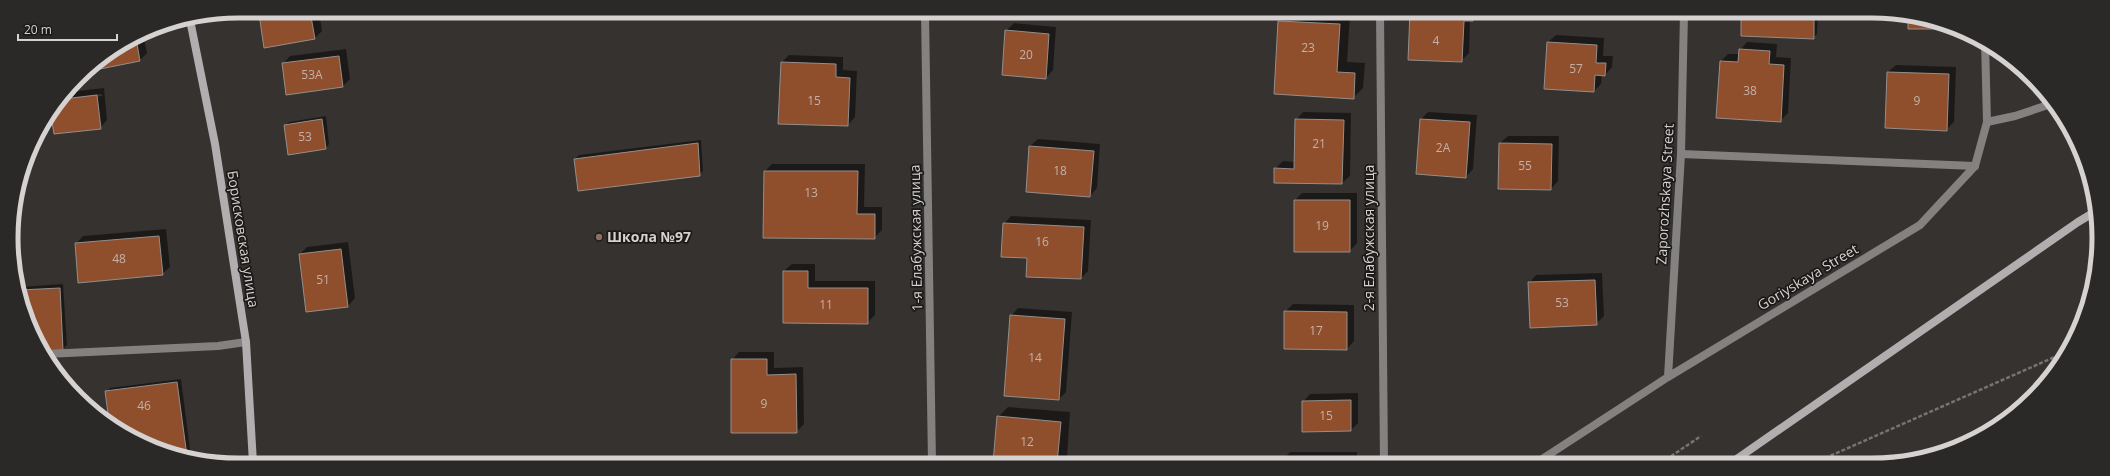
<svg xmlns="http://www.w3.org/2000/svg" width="2110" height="476" font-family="'Open Sans',sans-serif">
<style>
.shadow{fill:#0007}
.building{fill:#8f4e2c;stroke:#948e8c}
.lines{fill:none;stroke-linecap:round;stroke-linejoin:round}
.path{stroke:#777372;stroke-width:2.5;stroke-dasharray:4 2;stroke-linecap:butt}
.lane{stroke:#848181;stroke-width:8}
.street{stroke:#848181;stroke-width:8}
.secondary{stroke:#b2adae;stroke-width:8}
.education-dot{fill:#8d6e63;stroke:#1c1a19;stroke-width:1.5}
.labels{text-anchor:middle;stroke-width:3.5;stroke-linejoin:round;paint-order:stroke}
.number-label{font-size:12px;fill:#c4b1a8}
.street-label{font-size:14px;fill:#d5d2d1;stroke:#1c1a19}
.poi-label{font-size:14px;font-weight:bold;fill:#d5d2d1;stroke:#1c1a19;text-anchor:start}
.rim{fill:none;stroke:#d5d2d1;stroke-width:5}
</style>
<rect width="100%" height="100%" fill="#363230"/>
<path class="shadow" d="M 263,11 L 319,11 L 322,31 L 315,38 L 260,15 Z
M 1288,12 L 1350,15 L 1347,62 L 1365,63 L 1363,88 L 1353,98 L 1279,21 Z
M 1411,12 L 1480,12 L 1470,20 L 1469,53 L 1461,61 Z
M 1745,13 L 1818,13 L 1817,34 L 1813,38 L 1742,16 Z
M 1014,23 L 1056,27 L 1053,70 L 1046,78 L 1006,31 Z
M 143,33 L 147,53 L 140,60 L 86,70 Z
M 1556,35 L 1604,38 L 1603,56 L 1613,56 L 1612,67 L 1605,75 L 1602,74 L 1601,84 L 1594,91 L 1545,88 L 1548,42 Z
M 1747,42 L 1777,44 L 1776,57 L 1791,58 L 1788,113 L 1780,121 L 1721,61 L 1728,54 L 1740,54 L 1740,50 Z
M 346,49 L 350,79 L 343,86 L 286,94 L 283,64 L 290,56 Z
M 789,55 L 843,57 L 843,70 L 857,71 L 855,117 L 848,125 L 779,123 L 782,62 Z
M 1896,65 L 1956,67 L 1954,122 L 1946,130 L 1886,128 L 1888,72 Z
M 104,88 L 107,120 L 100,128 L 63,100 L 102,96 L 102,94 L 65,98 L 69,92 Z
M 1303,112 L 1351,113 L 1350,176 L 1342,183 L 1275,182 L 1275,169 L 1283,161 L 1295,162 L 1296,120 Z
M 1428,112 L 1477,115 L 1473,169 L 1466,177 L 1421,119 Z
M 326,116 L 329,144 L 326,148 L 285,126 L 289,122 Z
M 1508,136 L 1559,136 L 1558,181 L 1551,189 L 1500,143 Z
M 1038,139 L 1100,144 L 1097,188 L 1090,196 L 1030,146 Z
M 701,140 L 703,171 L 699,175 L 575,159 L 579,155 Z
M 772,164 L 865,164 L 864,207 L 882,207 L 882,230 L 874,238 L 765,171 Z
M 1302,193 L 1357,193 L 1357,243 L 1350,251 L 1295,200 Z
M 1011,216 L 1091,220 L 1088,271 L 1081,278 L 1028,257 L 1004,224 Z
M 166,229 L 170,267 L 162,274 L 76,244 L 83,236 Z
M 348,242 L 355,298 L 348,306 L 300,254 L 307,247 Z
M 792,264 L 815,264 L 815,281 L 875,281 L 875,315 L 867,323 L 784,322 L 784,271 Z
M 1602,273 L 1604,316 L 1596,324 L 1529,283 L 1536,275 Z
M 63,284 L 67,345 L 63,349 L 23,311 L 20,287 Z
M 1293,304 L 1354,305 L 1354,341 L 1347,349 L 1285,312 Z
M 1018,308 L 1072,312 L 1066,392 L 1059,399 L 1011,316 Z
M 739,352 L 774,352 L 774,368 L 803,367 L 804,424 L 796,432 L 732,360 Z
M 181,379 L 191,457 L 125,435 L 106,392 L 110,388 Z
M 1358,393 L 1358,423 L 1351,430 L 1303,402 L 1310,394 Z
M 1008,407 L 1070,412 L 1067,457 L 1061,463 L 994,463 L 998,417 Z
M 1290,452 L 1357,452 L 1357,463 L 1283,463 L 1283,460 Z
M 778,457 L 866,458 L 866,463 L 772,463 Z"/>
<path class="building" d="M 278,11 L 310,11 L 315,39 L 264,48 L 259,14 Z
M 1410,12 L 1474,12 L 1473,21 L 1464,21 L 1462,62 L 1408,60 Z
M 1747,13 L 1814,13 L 1814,39 L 1741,36 L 1741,15 L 1746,16 Z
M 1908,15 L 1949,29 L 1908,29 Z
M 1278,21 L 1340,24 L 1337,72 L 1355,73 L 1354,99 L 1274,94 Z
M 1005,30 L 1049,34 L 1046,79 L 1002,75 Z
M 136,38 L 140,61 L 85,72 L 88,67 Z
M 1547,42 L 1597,45 L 1596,63 L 1606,63 L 1605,76 L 1595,75 L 1594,92 L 1544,89 Z
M 1739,49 L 1770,51 L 1769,64 L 1784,65 L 1781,122 L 1716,118 L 1720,61 L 1738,62 Z
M 339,56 L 343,87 L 286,95 L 282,63 Z
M 781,62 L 836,64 L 836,77 L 850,78 L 848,126 L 778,124 Z
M 1887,72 L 1949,74 L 1947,131 L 1885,128 Z
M 97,95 L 101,129 L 54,134 L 51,115 L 64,99 Z
M 322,119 L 326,149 L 288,155 L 284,125 Z
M 1295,119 L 1344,120 L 1342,184 L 1274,183 L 1274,168 L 1294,169 Z
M 1420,119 L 1470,122 L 1466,178 L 1416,174 Z
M 698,143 L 700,176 L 578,191 L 574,159 Z
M 1499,143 L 1552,144 L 1551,190 L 1498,189 Z
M 1029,146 L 1094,151 L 1090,197 L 1026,192 Z
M 764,171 L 858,171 L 857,214 L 875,214 L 875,239 L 763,238 Z
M 1294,200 L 1350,200 L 1350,252 L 1294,252 Z
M 1003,223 L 1084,227 L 1081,279 L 1026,277 L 1027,258 L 1001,257 Z
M 159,236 L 163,275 L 78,283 L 75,243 Z
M 341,249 L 348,307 L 306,312 L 299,254 Z
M 783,271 L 808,271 L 808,288 L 868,288 L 868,324 L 783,323 Z
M 1595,280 L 1597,325 L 1530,328 L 1528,282 Z
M 60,288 L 63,350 L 44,351 L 23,311 L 20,290 Z
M 1284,311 L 1347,312 L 1347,350 L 1284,349 Z
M 1010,315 L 1065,319 L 1059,400 L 1004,396 Z
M 731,359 L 767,359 L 767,375 L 796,374 L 797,433 L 731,433 Z
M 177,382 L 187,456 L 125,435 L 109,421 L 105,391 Z
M 1351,400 L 1351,431 L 1302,432 L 1302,401 Z
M 997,416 L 1061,422 L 1057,463 L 993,463 Z
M 1282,459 L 1350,459 L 1350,463 L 1282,463 Z"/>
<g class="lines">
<path class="path" d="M 1661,463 L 1701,436
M 1814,463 L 2066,352"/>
<path class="lane" d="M 1987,122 L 2015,116 L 2054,103
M 1681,154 L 1975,166"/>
<path class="street" d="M 925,12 L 932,463
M 1380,12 L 1384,463
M 46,354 L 218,346 L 246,342
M 1668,377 L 1681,154 L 1684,13
M 1536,463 L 1668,377 L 1920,225 L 1975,166 L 1987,122 L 1985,41"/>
<path class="secondary" d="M 190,20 L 215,144 L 246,342 L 253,463
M 1942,451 L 1993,427
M 1731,463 L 2078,222 L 2093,213"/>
</g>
<circle class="education-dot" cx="599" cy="237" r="4"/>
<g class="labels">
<g class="number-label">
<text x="1436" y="45">4</text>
<text x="1308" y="52">23</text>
<text x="1026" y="59">20</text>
<text x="1576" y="73">57</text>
<text x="312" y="79">53А</text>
<text x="1750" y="95">38</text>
<text x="814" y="105">15</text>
<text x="1917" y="105">9</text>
<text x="305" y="141">53</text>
<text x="1319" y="148">21</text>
<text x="1443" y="152">2А</text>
<text x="1525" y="170">55</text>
<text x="1060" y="175">18</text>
<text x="811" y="197">13</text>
<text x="1322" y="230">19</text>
<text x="1042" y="246">16</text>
<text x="119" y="263">48</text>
<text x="323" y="284">51</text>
<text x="1562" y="307">53</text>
<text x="826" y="309">11</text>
<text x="1316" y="335">17</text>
<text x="1035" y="362">14</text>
<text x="764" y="408">9</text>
<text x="144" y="410">46</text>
<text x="1326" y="420">15</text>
<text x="1027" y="446">12</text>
</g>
<g class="street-label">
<text transform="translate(1665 194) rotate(-87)" y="5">Zaporozhskaya Street</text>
<text transform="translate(916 238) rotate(-91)" y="5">1-я Елабужская улица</text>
<text transform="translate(1369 238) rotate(-90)" y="5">2-я Елабужская улица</text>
<text transform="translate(243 239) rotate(81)" y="5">Борисковская улица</text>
<text transform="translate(1808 277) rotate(-31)" y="5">Goriyskaya Street</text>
</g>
<g class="poi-label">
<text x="607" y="242">Школа №97</text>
</g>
</g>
<path d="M0 0H2110V476H0ZM238 18H1872A220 220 0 0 1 2092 238V238A220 220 0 0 1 1872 458H238A220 220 0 0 1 18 238V238A220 220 0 0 1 238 18Z" fill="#2b2928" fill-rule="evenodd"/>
<path class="rim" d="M238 18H1872A220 220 0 0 1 2092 238V238A220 220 0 0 1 1872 458H238A220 220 0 0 1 18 238V238A220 220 0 0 1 238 18Z"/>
<path d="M18 34v6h99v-6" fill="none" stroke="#d5d2d1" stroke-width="2"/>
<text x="24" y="34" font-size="12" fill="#d5d2d1" stroke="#1c1a19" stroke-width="3" paint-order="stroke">20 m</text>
</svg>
